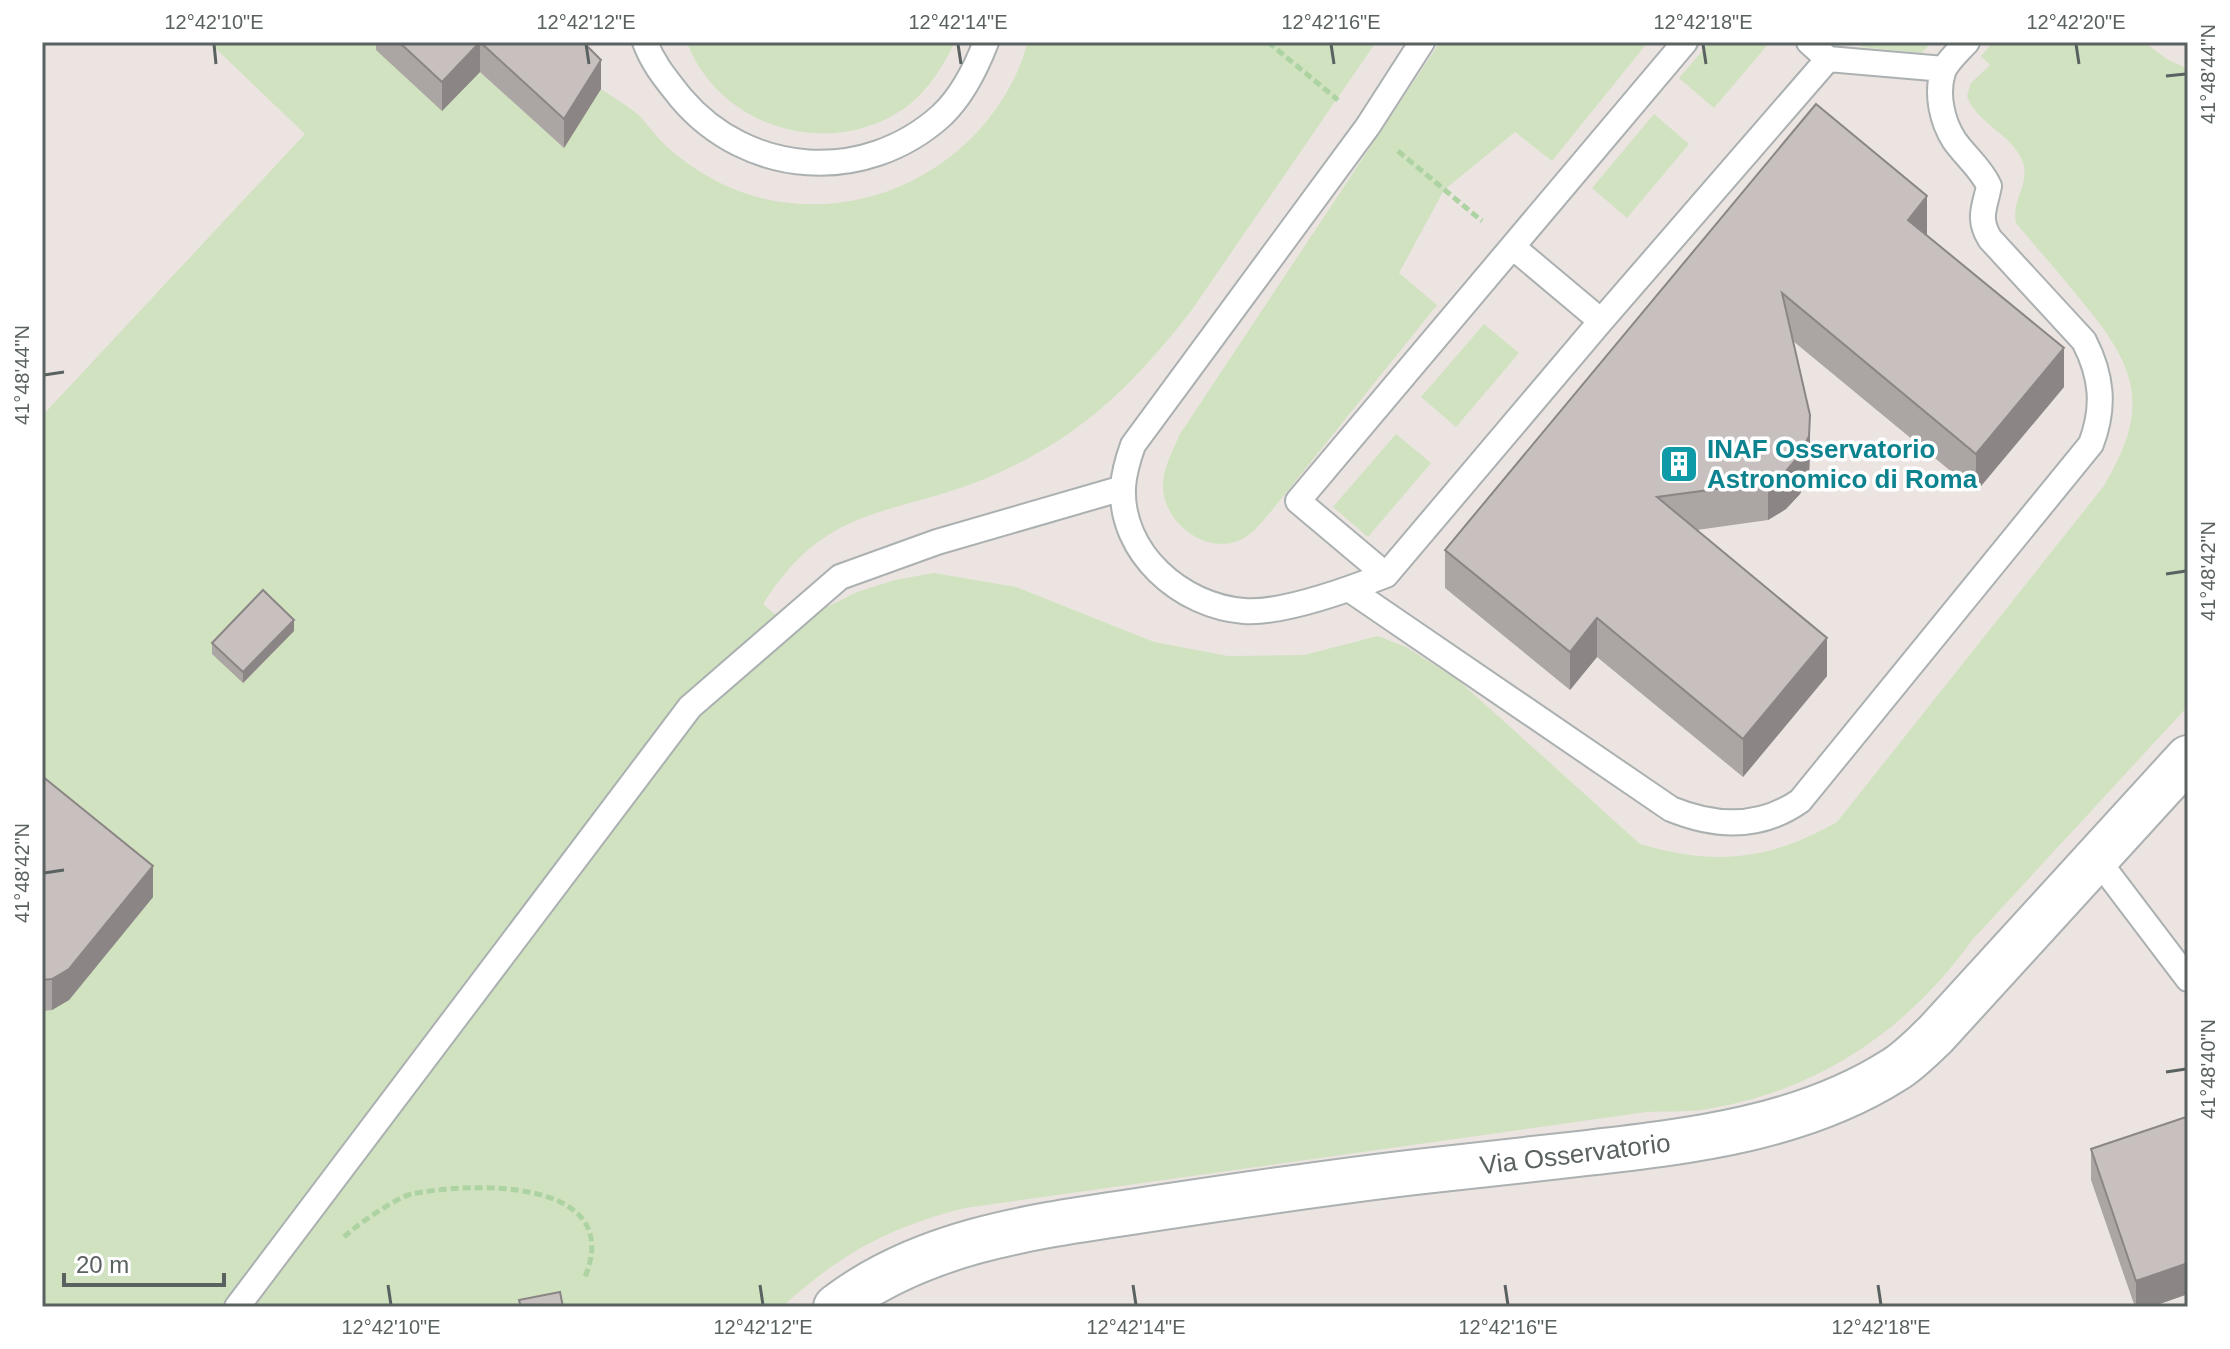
<svg xmlns="http://www.w3.org/2000/svg" width="2230" height="1349" font-family="Helvetica,sans-serif">
<style>
.green{fill:#d0e2bf}
.lines{fill:none;stroke-linecap:round;stroke-linejoin:round}
.lane-casing{stroke:#abb0b1;stroke-width:28}
.street-casing{stroke:#abb0b1;stroke-width:48}
.path{stroke:#aed3a3;stroke-width:5;stroke-dasharray:8 4;stroke-linecap:butt}
.lane{stroke:#fff;stroke-width:24}
.street{stroke:#fff;stroke-width:44}
.wall{fill:#aba5a3}
.shaded-wall{fill:#8b8685}
.building{fill:#c7c0be;stroke:#8b8685;stroke-width:2}
.ticks{fill:none;stroke:#5a6161;stroke-width:3}
.labels{text-anchor:middle;stroke-width:7;stroke-linejoin:round;paint-order:stroke}
.culture-label{font-size:26px;font-weight:bold;fill:#0d838f;stroke:#fff;text-anchor:start}
.street-label{font-size:26px;fill:#5a6161;stroke:#fff}
.neatline{fill:none;stroke:#5a6161;stroke-width:3}
.ticks-label{font-size:20px;text-anchor:middle;fill:#5a6161}
</style>
<rect width="100%" height="100%" fill="#ece4e1"/>
<path class="green" d="M 209,42 L 384,42 L 442,111 L 480,72 L 563,147 L 601,89 C 612,97 625,104 636,113 C 647,122 654,135 665,145 C 683,162 708,178 731,188 C 829,229 943,190 1000,103 C 1012,85 1023,63 1027,42 L 1376,42 L 1191,311 C 1134,384 1082,436 996,474 C 897,518 829,499 763,604 L 794,631 L 823,609 L 857,592 L 895,580 L 934,573 L 1016,587 L 1154,642 L 1228,656 L 1304,655 L 1378,636 L 1406,647 L 1458,680 L 1640,844 C 1716,866 1768,861 1837,822 L 2103,487 C 2152,407 2137,367 2080,299 C 2059,273 2037,248 2016,223 C 2011,200 2030,185 2023,163 C 2014,134 1976,124 1967,96 L 1971,83 L 1990,65 L 1981,56 L 1993,42 L 2144,42 L 2167,59 L 2188,69 L 2188,706 L 1973,939 C 1905,1033 1817,1092 1701,1110 C 1683,1112 1664,1111 1646,1112 L 965,1208 C 889,1227 840,1254 782,1307 L 42,1307 L 42,416 L 305,134 Z
M 687,42 L 955,42 C 940,72 922,100 892,116 C 817,157 717,123 687,42 Z
M 1440,42 L 1648,42 L 1552,161 L 1515,132 L 1444,190 L 1399,273 L 1437,305 L 1273,509 C 1265,518 1257,529 1247,536 C 1212,560 1163,525 1163,486 C 1163,467 1173,451 1180,434 Z
M 1710,42 L 1770,42 L 1714,108 L 1679,78 Z
M 1856,42 L 1931,42 L 1922,53 L 1862,47 Z
M 1654,114 L 1689,144 L 1627,218 L 1592,188 Z
M 1484,324 L 1519,353 L 1456,427 L 1421,397 Z
M 1396,434 L 1431,463 L 1368,537 L 1333,507 Z"/>
<g class="lines">
<defs>
<path id="lane" d="M 645,42 C 653,64 666,79 681,98 C 748,177 865,185 942,115 C 963,95 976,68 986,42
M 1422,42 L 1368,126 L 1133,445 C 1128,459 1124,472 1123,487 C 1120,553 1181,606 1244,611 C 1281,614 1350,589 1386,575 L 1601,321 L 1828,59
M 1809,42 L 1828,59 L 1944,69
M 1514,248 L 1601,321
M 1386,575 L 1298,501 L 1685,42
M 1349,589 L 1671,809 C 1715,827 1760,829 1800,801 L 2091,444 C 2105,407 2102,376 2084,341 L 1990,239 C 1977,218 1985,207 1989,186 C 1981,168 1965,156 1954,140 C 1942,121 1936,94 1943,72 C 1947,61 1959,51 1967,42
M 2097,859 L 2188,979
M 237,1307 L 690,707 L 840,577 L 937,542 L 1123,488"/>
<path id="street" d="M 836,1307 C 921,1242 1029,1227 1131,1212 C 1229,1197 1327,1182 1425,1171 C 1479,1165 1533,1159 1587,1153 C 1692,1141 1803,1128 1894,1070 C 1909,1061 1922,1047 1935,1035 L 2188,758"/>
</defs>
<use href="#lane" class="lane-casing"/>
<use href="#street" class="street-casing"/>
<path class="path" d="M 1268,42 L 1338,100
M 1398,151 L 1482,221
M 344,1237 C 355,1226 397,1197 412,1194 C 470,1182 626,1177 585,1277"/>
<use href="#lane" class="lane"/>
<use href="#street" class="street"/>
</g>
<path class="wall" d="M 376,42 L 583,42 L 601,89 L 564,148 L 480,72 L 442,111 L 376,50 Z
M 1816,104 L 1927,235 L 2064,387 L 1976,492 L 1793,341 L 1810,453 L 1809,475 L 1800,494 L 1786,509 L 1768,520 L 1697,530 L 1827,676 L 1743,777 L 1597,657 L 1570,690 L 1445,588 L 1445,550 Z
M 294,631 L 243,683 L 212,654 L 212,643 Z
M 42,776 L 153,897 L 69,1000 L 52,1010 L 42,1011 Z
M 2188,1124 L 2188,1294 L 2151,1307 L 2135,1307 L 2091,1180 L 2091,1149 Z"/>
<path class="shaded-wall" d="M 480,42 L 480,72 L 442,111 L 442,82 Z
M 601,60 L 601,89 L 564,148 L 564,119 Z
M 1927,196 L 1927,235 L 1908,258 L 1908,220 Z
M 2064,348 L 2064,387 L 1976,492 L 1976,454 Z
M 1810,415 L 1810,453 L 1809,475 L 1800,494 L 1786,509 L 1768,520 L 1768,482 Z
M 1597,618 L 1597,657 L 1570,690 L 1570,652 Z
M 294,620 L 294,631 L 243,683 L 243,672 Z
M 1827,638 L 1827,676 L 1743,777 L 1743,739 Z
M 153,866 L 153,897 L 69,1000 L 52,1010 L 52,979 Z
M 2188,1263 L 2188,1294 L 2151,1307 L 2136,1307 L 2136,1281 Z"/>
<path class="building" d="M 399,42 L 583,42 L 601,60 L 564,119 L 480,42 L 442,82 Z
M 1816,104 L 1927,196 L 1908,220 L 2064,348 L 1976,454 L 1782,293 L 1810,415 L 1809,436 L 1800,455 L 1786,471 L 1768,482 L 1657,497 L 1827,638 L 1743,739 L 1597,618 L 1570,652 L 1445,550 Z
M 263,590 L 294,620 L 243,672 L 212,643 Z
M 42,776 L 153,866 L 69,969 L 52,979 L 42,980 Z
M 2186,1117 L 2188,1124 L 2188,1263 L 2136,1281 L 2091,1149 Z
M 560,1292 L 563,1307 L 521,1307 L 519,1300 Z"/>
<path class="ticks" d="M 214,44 L 216,64M 586,44 L 589,64M 958,44 L 961,64M 1331,44 L 1334,64M 1703,44 L 1706,64M 2076,44 L 2079,64M 2166,76 L 2186,74M 44,375 L 64,372M 2166,574 L 2186,571M 44,873 L 64,870M 2166,1072 L 2186,1069M 388,1285 L 391,1305M 760,1285 L 763,1305M 1133,1285 L 1136,1305M 1505,1285 L 1508,1305M 1878,1285 L 1881,1305"/>
<defs>
<symbol id="building-square" viewBox="-11 -11 22 22"><rect x="-9" y="-9" width="18" height="18" rx="4" fill="#0f9aa8" stroke="#fff"/><path d="M-4-6H4V6H1V3H-1V6H-4ZM-2.5-4.3h1.7v1.8h-1.7ZM.8-4.3h1.7v1.8H.8ZM-2.5-1h1.7V.8h-1.7ZM.8-1h1.7V.8H.8Z" fill="#fff"/></symbol>
</defs>
<g fill-rule="evenodd">
<use href="#building-square" x="1657" y="442" width="44" height="44"/>
</g>
<g class="labels">
<g class="culture-label">
<text x="1707" y="458">INAF Osservatorio<tspan x="1707" dy="30">Astronomico di Roma</tspan></text>
</g>
<g class="street-label">
<text transform="translate(1575 1154) rotate(-7)" y="9">Via Osservatorio</text>
</g>
</g>
<rect width="2230" height="1349" fill="none" stroke="#ffffff" stroke-width="88"/>
<path d="M64 1273v12h160v-12" fill="none" stroke="#5a6161" stroke-width="4"/>
<text x="76" y="1273" font-size="24" fill="#5a6161" stroke="#ffffff" stroke-width="6" paint-order="stroke">20 m</text>
<rect x="44" y="44" width="2142" height="1261" class="neatline"/>
<g class="ticks-label">
<text x="214" y="29">12°42'10"E</text>
<text x="586" y="29">12°42'12"E</text>
<text x="958" y="29">12°42'14"E</text>
<text x="1331" y="29">12°42'16"E</text>
<text x="1703" y="29">12°42'18"E</text>
<text x="2076" y="29">12°42'20"E</text>
<text transform="translate(2208 74) rotate(-90)" y="7">41°48'44"N</text>
<text transform="translate(22 375) rotate(-90)" y="7">41°48'44"N</text>
<text transform="translate(2208 571) rotate(-90)" y="7">41°48'42"N</text>
<text transform="translate(22 873) rotate(-90)" y="7">41°48'42"N</text>
<text transform="translate(2208 1069) rotate(-90)" y="7">41°48'40"N</text>
<text x="391" y="1334">12°42'10"E</text>
<text x="763" y="1334">12°42'12"E</text>
<text x="1136" y="1334">12°42'14"E</text>
<text x="1508" y="1334">12°42'16"E</text>
<text x="1881" y="1334">12°42'18"E</text>
</g>
</svg>
